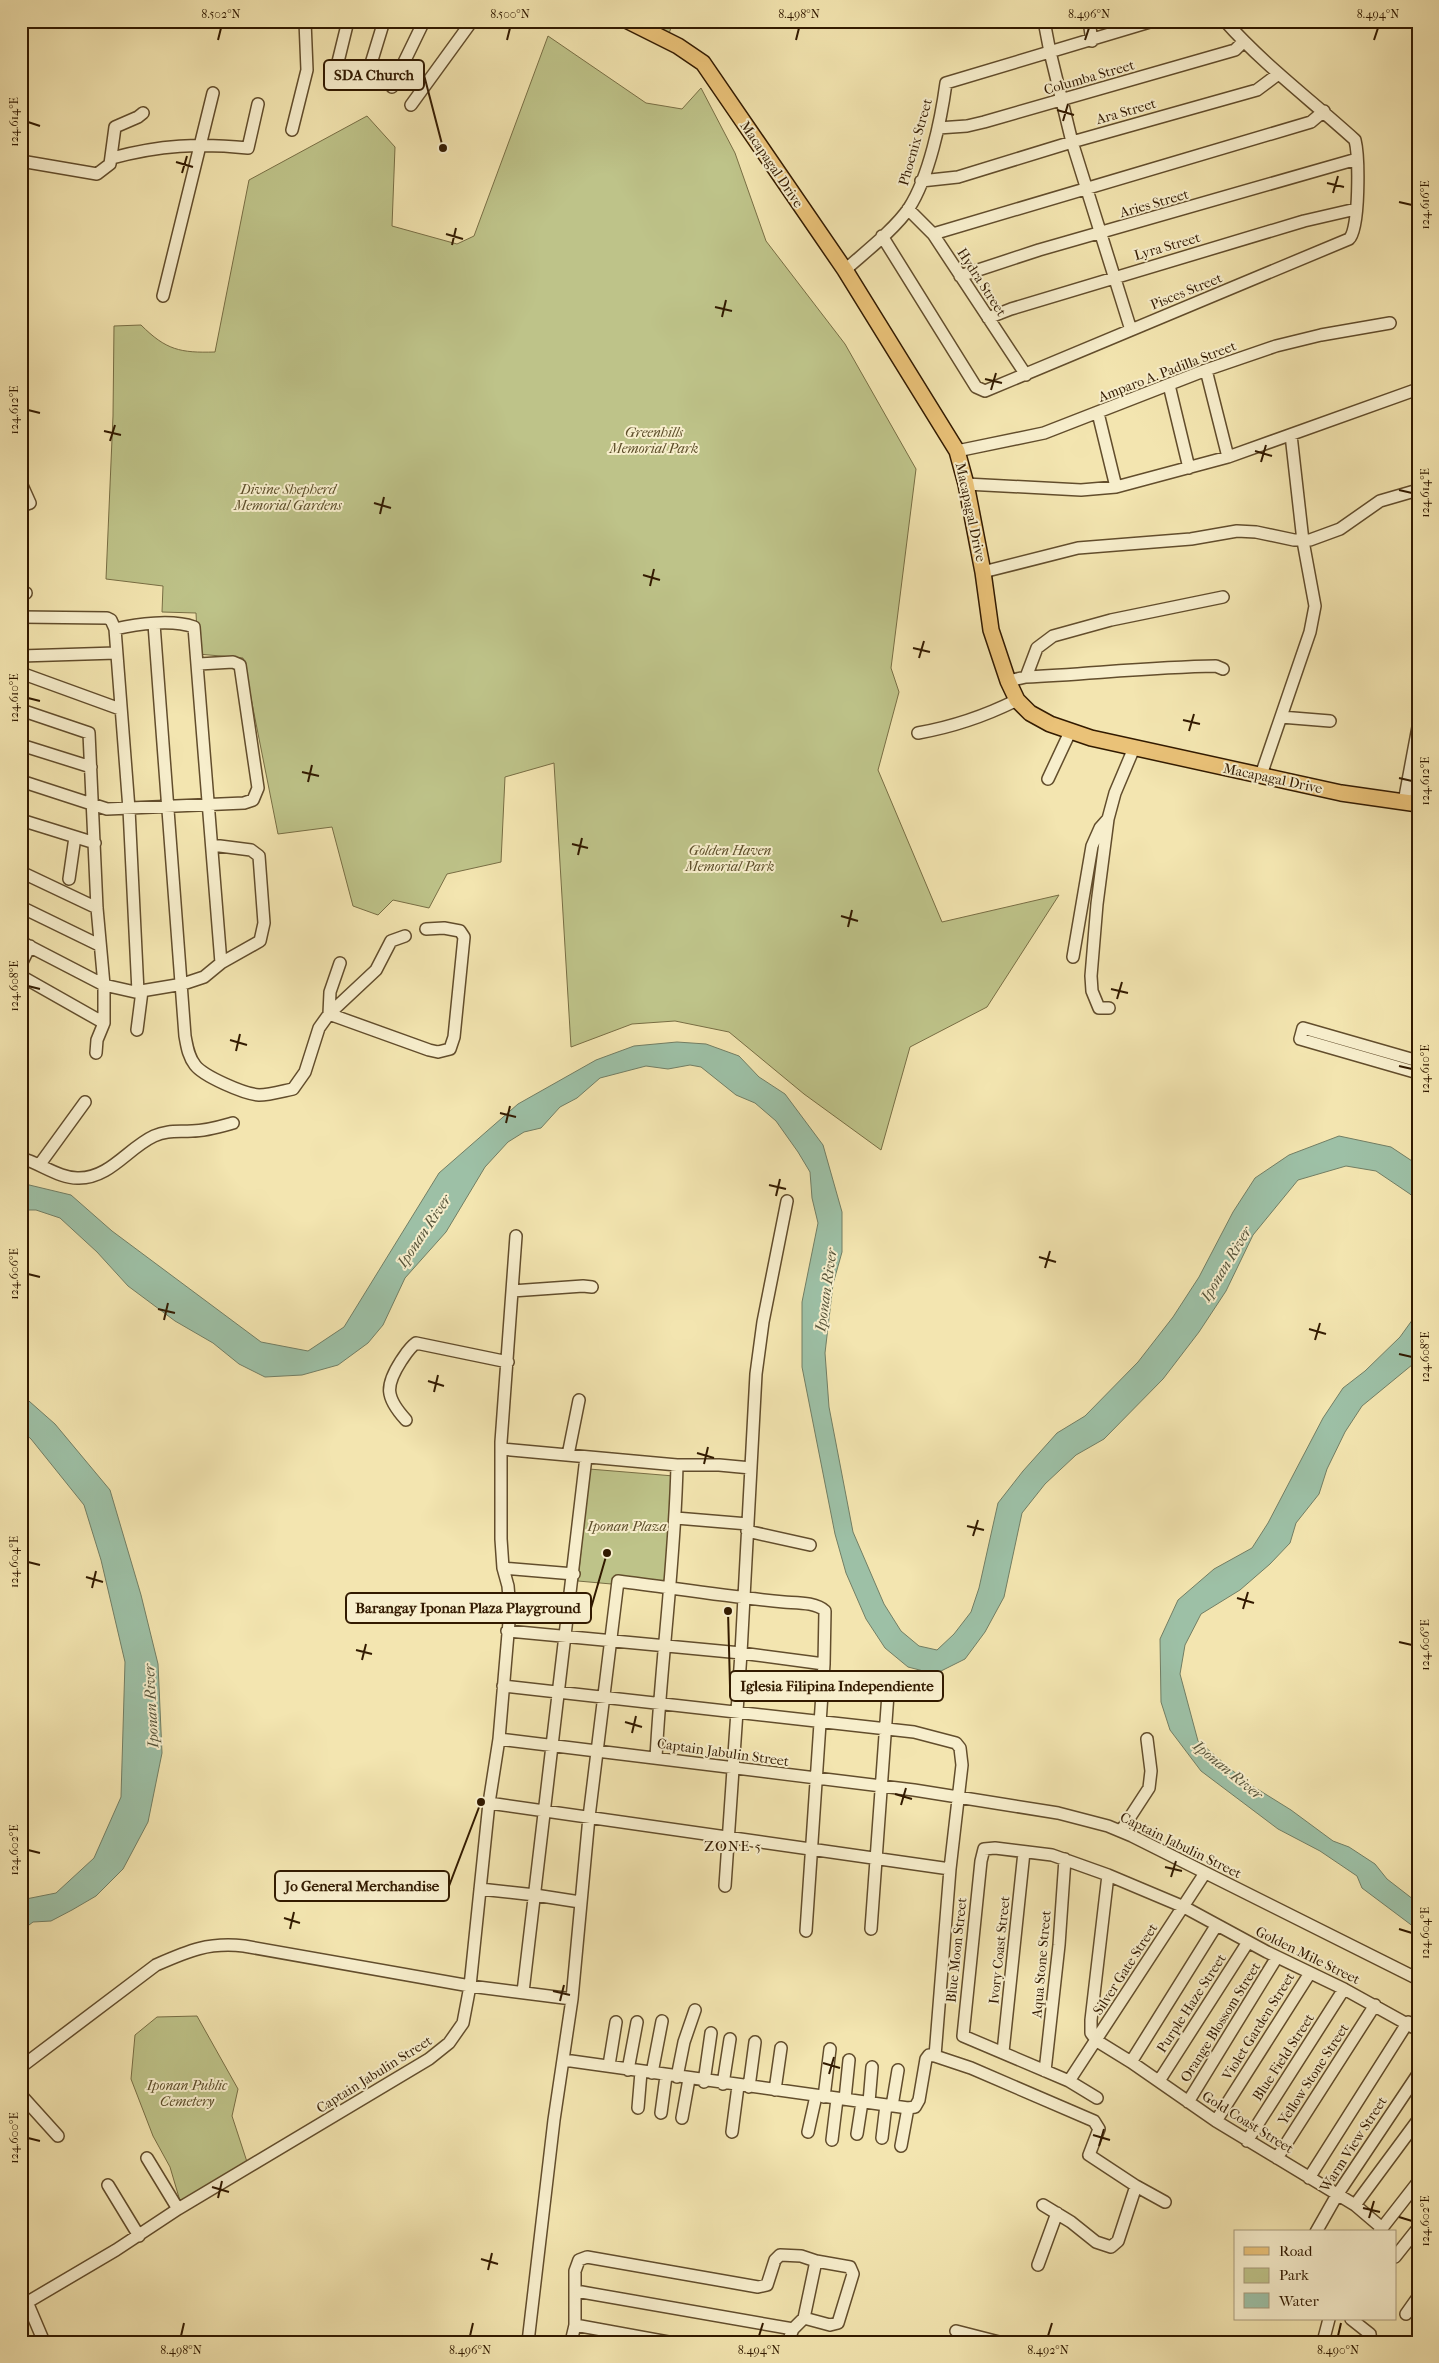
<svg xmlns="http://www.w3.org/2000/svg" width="1439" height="2363" font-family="'IM FELL French Canon',serif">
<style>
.green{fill:#bec389;stroke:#786e44}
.water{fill:#9dc0a6;stroke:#727e64}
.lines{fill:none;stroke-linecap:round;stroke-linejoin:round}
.minor-casing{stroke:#624d2c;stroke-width:14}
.major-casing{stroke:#321a00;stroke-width:18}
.minor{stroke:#f7eecc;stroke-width:11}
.major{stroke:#eac278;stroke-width:15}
.ticks{fill:none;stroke:#321a00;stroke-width:2}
.labels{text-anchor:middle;stroke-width:4;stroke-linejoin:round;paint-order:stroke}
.street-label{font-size:14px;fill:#321a00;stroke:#f7eecc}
.park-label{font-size:14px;font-style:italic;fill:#5c4d29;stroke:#f7eecc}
.water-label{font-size:15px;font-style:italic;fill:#57543a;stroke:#f7eecc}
.neighbourhood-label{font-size:15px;letter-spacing:1px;fill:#321a00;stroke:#f7eecc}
.leader{fill:none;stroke:#321a00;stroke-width:2}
.callout-dot{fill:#321a00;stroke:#f7eecc;stroke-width:2}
.callout{fill:#f7eecc;stroke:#321a00;stroke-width:2}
.callout-label{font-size:15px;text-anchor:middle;font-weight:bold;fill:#321a00}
.neatline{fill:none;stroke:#321a00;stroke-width:2}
.ticks-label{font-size:12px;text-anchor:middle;fill:#321a00}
</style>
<rect width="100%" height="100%" fill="#f3e5b0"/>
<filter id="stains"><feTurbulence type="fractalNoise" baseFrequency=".004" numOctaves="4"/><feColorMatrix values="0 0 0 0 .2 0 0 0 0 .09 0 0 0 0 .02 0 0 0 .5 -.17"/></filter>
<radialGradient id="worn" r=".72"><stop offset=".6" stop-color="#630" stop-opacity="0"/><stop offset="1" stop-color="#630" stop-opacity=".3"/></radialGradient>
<path class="green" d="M 640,21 L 673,21 L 668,37 Z
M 548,36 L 646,103 L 682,109 L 701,88 L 735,153 L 766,241 L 845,344 L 916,469 L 891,668 L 899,692 L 878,770 L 942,922 L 1059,895 L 987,1007 L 910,1047 L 881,1150 L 804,1094 L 729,1032 L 675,1021 L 632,1024 L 571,1047 L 554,763 L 505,777 L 501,862 L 447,874 L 429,908 L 393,900 L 378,915 L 353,906 L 332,827 L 278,834 L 243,658 L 198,654 L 196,613 L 162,612 L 163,586 L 106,579 L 113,416 L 114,326 L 141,325 C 166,350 180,353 215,352 L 249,180 L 367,116 L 395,147 L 392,226 L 457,244 L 474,236 Z
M 589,1469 L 674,1476 L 667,1589 L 578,1581 Z
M 197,2016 L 238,2089 L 232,2116 L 250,2171 L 183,2211 L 170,2167 L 153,2136 L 131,2079 L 135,2035 L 157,2017 Z"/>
<path class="water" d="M 677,1042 L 706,1044 L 739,1056 L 759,1077 L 785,1094 L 823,1145 L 842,1212 L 842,1252 L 833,1284 L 825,1353 L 829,1407 L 853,1532 L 884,1604 L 901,1631 L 919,1646 L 937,1650 L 954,1634 L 971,1612 L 979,1588 L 998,1503 L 1023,1471 L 1057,1433 L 1085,1416 L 1138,1362 L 1173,1317 L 1199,1277 L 1233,1212 L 1255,1178 L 1289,1155 L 1339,1136 L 1391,1147 L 1418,1165 L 1418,1202 L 1410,1194 L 1376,1171 L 1346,1166 L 1298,1180 L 1253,1235 L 1226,1291 L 1199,1332 L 1163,1379 L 1104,1439 L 1076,1455 L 1045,1484 L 1022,1513 L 1004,1597 L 985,1632 L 965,1659 L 935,1674 L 908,1667 L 885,1648 L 866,1619 L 846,1573 L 835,1534 L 802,1367 L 802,1302 L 818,1223 L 812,1198 L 810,1172 L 798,1152 L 776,1121 L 755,1103 L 736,1095 L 701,1067 L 690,1065 L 668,1069 L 646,1066 L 600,1078 L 577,1098 L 560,1107 L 541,1128 L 524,1132 L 508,1142 L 485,1167 L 446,1232 L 405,1278 L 383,1325 L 368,1343 L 338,1365 L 302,1375 L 265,1377 L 239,1364 L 213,1343 L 175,1321 L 128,1286 L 97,1252 L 60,1218 L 36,1210 L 21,1210 L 21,1183 L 71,1195 L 112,1231 L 261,1342 L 308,1351 L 344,1327 L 439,1173 L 518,1104 L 596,1060 L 634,1046 Z
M 1418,1312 L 1418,1360 L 1362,1406 L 1345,1432 L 1327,1469 L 1319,1494 L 1296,1523 L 1290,1543 L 1270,1564 L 1240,1590 L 1201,1614 L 1185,1645 L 1180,1674 L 1198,1741 L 1246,1782 L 1291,1810 L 1333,1841 L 1349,1847 L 1375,1864 L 1387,1879 L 1418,1903 L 1418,1930 L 1362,1888 L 1357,1876 L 1320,1851 L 1278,1829 L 1201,1771 L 1170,1730 L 1161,1702 L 1160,1639 L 1178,1600 L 1214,1569 L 1252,1548 L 1268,1523 L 1323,1418 L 1343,1388 L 1365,1371 L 1400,1337 Z
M 21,1394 L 55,1424 L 110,1490 L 141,1595 L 158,1664 L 162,1753 L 148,1822 L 123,1869 L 96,1896 L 72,1910 L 51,1921 L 33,1922 L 21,1931 L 21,1900 L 56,1893 L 94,1858 L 121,1797 L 125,1662 L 101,1560 L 84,1505 L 31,1439 L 21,1430 Z"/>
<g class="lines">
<defs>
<path id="minor" d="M 1044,21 L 1050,52 L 1072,142 L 1131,330
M 1089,21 L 1092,41
M 336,70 L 348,21
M 369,70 L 384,21
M 392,87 L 424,21
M 411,105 L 472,21
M 938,128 L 967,126 L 984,122 L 1235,50 L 1243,42
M 292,130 L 307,70 L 305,21
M 112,158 C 160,145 199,143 248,148 L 258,104
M 21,161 L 97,174 L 110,164 L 115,127 L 138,117 L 143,113
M 921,181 L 958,177 L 1072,142 L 1257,90 L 1277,75
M 908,209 L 933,234 L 1026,375
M 933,234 L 1311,122 L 1324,111
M 882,236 L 976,387 L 985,391 L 1349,239 C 1360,229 1359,156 1355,140 C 1311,100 1264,65 1225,21
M 845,270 C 864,253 895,229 909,208 C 929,177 941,120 946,83 L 1153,21
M 960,276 L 1039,250 L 1357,159
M 163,296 L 213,93
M 988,318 L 1011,309 L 1304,221 L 1356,209
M 1206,370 L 1228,457
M 1169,385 L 1189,468
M 1098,413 L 1116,487
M 957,451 L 1044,433 L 1206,370 L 1276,346 L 1321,335 L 1390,323
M 21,483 L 30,503 L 21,506
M 966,484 L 1081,490 L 1116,487 L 1228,457 L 1418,389
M 983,572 L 1078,548 L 1191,539 L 1237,531 L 1256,532 L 1294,540 L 1310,540 L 1340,529 L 1380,501 L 1418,490
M 21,593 L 26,593
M 21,617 L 107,618 L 111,620 L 115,629 L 129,809 L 138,992
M 154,624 L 185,1036 C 187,1046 188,1056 195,1065 C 203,1076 244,1094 259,1095 C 270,1095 283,1091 293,1089 L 305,1072 L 319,1028 L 329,1014 L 376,970 L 391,941 L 405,936
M 115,629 C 137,624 172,619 194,627 L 221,963
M 21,656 L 116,653
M 21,673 L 120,709
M 1026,677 C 1089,674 1152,667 1216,666 L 1223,669
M 1008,681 L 1026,677 L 1037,648 L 1053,636 L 1111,620 L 1223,597
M 21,710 L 89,733 L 97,908 L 104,985 L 104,1023 L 21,976
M 1281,717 L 1330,721
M 918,733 C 952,727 987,715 1017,700
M 21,745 L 91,767
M 1261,775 L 1310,632 L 1315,606 L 1303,541 L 1291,435
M 1048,779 L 1070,732
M 21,781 L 107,809 L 244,803 L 253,800 L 258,788 L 240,665 L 233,662 L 199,664
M 1404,802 L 1418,727
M 21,820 L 95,843
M 21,872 L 97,908
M 69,879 L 75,837
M 21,907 L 99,945
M 21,942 L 104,985 L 135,992 L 183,984 L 204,977 L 221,963 L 260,941 L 264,923 L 259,856 L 251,850 L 212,845
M 1073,957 L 1092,846 L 1100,828 L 1108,819
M 340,963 L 330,992 L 329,1014 L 429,1050 L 438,1052 L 450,1049 L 454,1037 L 464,937 L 460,931 L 444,928 L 426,929
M 21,964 L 30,946
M 1109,1008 L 1099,1008 L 1092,991 L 1091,976 L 1097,904 L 1108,819 L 1115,793 L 1134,748
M 137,1030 L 142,991
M 96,1053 L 97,1040 L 104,1023
M 1418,1061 L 1303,1028 L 1300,1039 L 1418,1073
M 21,1158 C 40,1163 60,1179 79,1178 C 110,1178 128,1148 154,1136 C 167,1130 178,1132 192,1131 C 206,1131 219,1127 233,1123
M 40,1164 L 85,1102
M 512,1291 L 583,1286 L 592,1287
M 406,1420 C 385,1397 385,1386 401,1361 C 406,1354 409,1348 416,1343 L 508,1362
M 501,1449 L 677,1465 L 719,1465 L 751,1468
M 568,1455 L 579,1400
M 676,1518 L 748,1524
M 747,1531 L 810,1545
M 503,1568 L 574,1574
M 507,1631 L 741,1653 L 824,1664
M 503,1686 L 914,1732 L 956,1743 L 960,1748 L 962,1765 L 950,1869 L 935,2056 L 929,2055 L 926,2059 L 919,2100 L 915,2107 L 908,2108 L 564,2060
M 499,1739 L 914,1790 L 1058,1813 L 1108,1826 L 1132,1836 L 1418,1979
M 656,1758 C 661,1660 675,1563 677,1465
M 489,1803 L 950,1869
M 1121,1831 L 1149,1788 L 1151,1771 L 1147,1739
M 1108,1875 L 1091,2020 L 1091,2033 L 1097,2041 L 1131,2062 L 1216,2121 L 1355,2205 L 1382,2228
M 725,1886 L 741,1653 L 756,1374 L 763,1322 L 787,1201
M 480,1889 L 535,1895 L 580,1902
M 871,1929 L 888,1694
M 523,1992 L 586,1457
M 1003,2052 L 1024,1852
M 935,2056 L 971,2068 L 1094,2121 L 1099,2129 L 1089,2155 L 1136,2186 L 1118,2241 L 1111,2247 L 1096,2242 L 1071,2222 L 1043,2205
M 1131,2062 L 1216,1926
M 609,2065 L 616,2022
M 21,2067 L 156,1965 C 188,1951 208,1942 244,1946 L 470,1986 L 572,1999
M 628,2070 L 637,2022
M 1045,2071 L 1059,1945 L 1065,1859
M 652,2073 L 662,2021
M 677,2077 L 684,2042 L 695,2010
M 1069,2081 L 1205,1873
M 1159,2081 L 1248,1942
M 704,2082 L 711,2033
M 723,2084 L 730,2039
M 749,2087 L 755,2042
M 775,2090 L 781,2048
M 21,2095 L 58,2136
M 824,2097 L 830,2049
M 1097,2098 L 1069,2081 L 963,2036 L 981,1861 L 984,1849 L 995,1848 L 1052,1855 L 1108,1875 L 1184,1907 L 1267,1952 L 1344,1989 L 1418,2030
M 845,2099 L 849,2060
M 869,2102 L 872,2067
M 1188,2102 L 1277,1957
M 892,2106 L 898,2070
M 638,2108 L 641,2072
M 661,2113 L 666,2076
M 682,2118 L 689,2079
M 1216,2121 L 1310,1973
M 732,2132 L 738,2086
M 808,2132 L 816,2096
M 857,2134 L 862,2102
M 882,2138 L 886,2105
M 832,2140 L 837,2099
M 1247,2141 L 1344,1989
M 901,2146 L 908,2108
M 147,2158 L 178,2209
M 1277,2158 L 1375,2005
M 1309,2178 L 1408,2022
M 108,2185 L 139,2236
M 1136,2186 L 1165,2202
M 1355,2205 L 1418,2120
M 1316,2232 L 1337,2195 L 1418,2074
M 1379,2232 L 1418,2182
M 1395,2257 L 1418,2228
M 1038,2265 L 1057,2213
M 576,2291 L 793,2329
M 27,2302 L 44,2342
M 21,2306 L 116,2250 L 178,2209 L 429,2059 L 449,2043 L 463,2023 L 470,1986 L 489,1803 L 499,1739 L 510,1610 L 508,1586 L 503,1568 L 501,1539 L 501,1442 L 516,1236
M 1406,2314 L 1418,2297
M 1351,2319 L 1370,2334 L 1371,2342
M 575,2325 L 668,2342
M 956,2331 L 999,2342
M 528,2342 L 554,2120 L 572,1999 L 589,1817 L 618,1581 C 674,1588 729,1597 784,1602 C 796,1603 816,1602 825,1611 L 824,1664 L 806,1931
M 571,2342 L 575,2325 L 575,2271 L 579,2260 L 587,2257 L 758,2287 L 767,2285 L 775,2260 L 780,2255 L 801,2256 L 816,2261
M 788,2342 L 793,2329 L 804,2318 L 816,2261 L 850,2267 L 853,2274 L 838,2323 L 830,2325 L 804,2318
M 1323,2342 L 1329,2319"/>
<path id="major" d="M 628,21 L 678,46 L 703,63 L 845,270 L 957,451 L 966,484 L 983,572 L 991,630 L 1008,681 L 1017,700 L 1030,713 L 1050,724 L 1091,738 L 1341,793 L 1418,804"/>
</defs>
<use href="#minor" class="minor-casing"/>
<use href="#major" class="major-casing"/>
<use href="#minor" class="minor"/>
<use href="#major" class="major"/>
</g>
<path class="ticks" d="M 218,40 L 221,28M 507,40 L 510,28M 796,40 L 799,28M 1085,40 L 1089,28M 1374,40 L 1378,28M 1057,110 L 1074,115M 1063,121 L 1068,104M 28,122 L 40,126M 176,162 L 193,167M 182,173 L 187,156M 1327,183 L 1344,187M 1333,193 L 1338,176M 1399,202 L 1412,205M 446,234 L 463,239M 452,245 L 456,228M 715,307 L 732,311M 722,317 L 726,300M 985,379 L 1002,383M 991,390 L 996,373M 28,410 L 40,413M 104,431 L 121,435M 110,441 L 115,425M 1255,451 L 1272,456M 1261,462 L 1266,445M 1399,490 L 1412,493M 374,503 L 391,508M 380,514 L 384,497M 643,575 L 660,580M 650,586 L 654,569M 913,648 L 930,652M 919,658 L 924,641M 28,698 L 40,701M 1183,720 L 1200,724M 1189,731 L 1194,714M 302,772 L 319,776M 1399,778 L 1412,781M 308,782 L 312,765M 572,844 L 588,848M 578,855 L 582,838M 841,916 L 858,921M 848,927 L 852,910M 28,986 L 40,989M 1111,989 L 1128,993M 1117,999 L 1122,982M 230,1040 L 247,1045M 236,1051 L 240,1034M 1399,1066 L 1412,1069M 500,1113 L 516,1117M 506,1123 L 510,1106M 769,1185 L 786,1189M 776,1196 L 780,1179M 1039,1257 L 1056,1262M 1045,1268 L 1050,1251M 28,1274 L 40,1277M 158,1309 L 175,1313M 164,1320 L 168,1303M 1309,1329 L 1326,1334M 1315,1340 L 1320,1323M 1399,1354 L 1412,1357M 428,1381 L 444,1386M 434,1392 L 438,1375M 697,1453 L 714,1458M 704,1464 L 708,1447M 967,1526 L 984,1530M 973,1536 L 978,1520M 28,1562 L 40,1565M 86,1577 L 103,1582M 92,1588 L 96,1571M 1237,1598 L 1254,1603M 1243,1609 L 1248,1592M 1399,1642 L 1412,1645M 356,1650 L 372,1654M 362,1660 L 366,1644M 625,1722 L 642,1727M 632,1733 L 636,1716M 895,1794 L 912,1799M 901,1805 L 906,1788M 28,1850 L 40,1853M 1165,1867 L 1182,1871M 1171,1877 L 1176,1861M 284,1918 L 300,1923M 290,1929 L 294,1912M 1399,1929 L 1412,1933M 553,1991 L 570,1995M 560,2001 L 564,1985M 823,2063 L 840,2068M 829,2074 L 834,2057M 1093,2135 L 1110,2140M 28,2138 L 40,2141M 1099,2146 L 1104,2129M 212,2187 L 229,2192M 218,2198 L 222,2181M 1363,2208 L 1380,2212M 1399,2217 L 1412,2221M 1369,2218 L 1374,2201M 481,2259 L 498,2264M 488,2270 L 492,2253M 181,2336 L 184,2323M 470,2336 L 473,2323M 759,2336 L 763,2323M 1048,2336 L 1052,2323M 1338,2336 L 1341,2323"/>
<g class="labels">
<g class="street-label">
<text transform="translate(1089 77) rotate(-16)" y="5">Columba Street</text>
<text transform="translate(1126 111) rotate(-16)" y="5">Ara Street</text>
<text transform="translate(915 142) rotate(-74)" y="5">Phoenix Street</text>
<text transform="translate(772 164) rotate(56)" y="5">Macapagal Drive</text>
<text transform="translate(1154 203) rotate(-16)" y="5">Aries Street</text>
<text transform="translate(1167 246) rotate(-16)" y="5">Lyra Street</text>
<text transform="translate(982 282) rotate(57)" y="5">Hydra Street</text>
<text transform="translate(1186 291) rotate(-22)" y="5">Pisces Street</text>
<text transform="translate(1167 371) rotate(-21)" y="5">Amparo A. Padilla Street</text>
<text transform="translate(971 512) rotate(78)" y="5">Macapagal Drive</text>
<text transform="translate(1273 778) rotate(12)" y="5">Macapagal Drive</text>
<text transform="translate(723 1752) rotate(8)" y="5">Captain Jabulin Street</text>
<text transform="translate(1181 1845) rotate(26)" y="5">Captain Jabulin Street</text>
<text transform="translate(956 1950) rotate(-84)" y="5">Blue Moon Street</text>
<text transform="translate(999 1950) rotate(-84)" y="5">Ivory Coast Street</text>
<text transform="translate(1308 1955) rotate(26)" y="5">Golden Mile Street</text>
<text transform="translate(1041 1964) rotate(-85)" y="5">Aqua Stone Street</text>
<text transform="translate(1125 1969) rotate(-57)" y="5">Silver Gate Street</text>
<text transform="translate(1191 2003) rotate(-57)" y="5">Purple Haze Street</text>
<text transform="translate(1220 2022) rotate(-58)" y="5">Orange Blossom Street</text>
<text transform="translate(1258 2026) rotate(-58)" y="5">Violet Garden Street</text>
<text transform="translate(1283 2057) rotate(-57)" y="5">Blue Field Street</text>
<text transform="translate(374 2074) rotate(-32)" y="5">Captain Jabulin Street</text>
<text transform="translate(1313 2074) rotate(-57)" y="5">Yellow Stone Street</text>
<text transform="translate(1248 2122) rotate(32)" y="5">Gold Coast Street</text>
<text transform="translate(1353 2144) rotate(-57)" y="5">Warm View Street</text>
</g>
<g class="park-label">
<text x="654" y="437">Greenhills<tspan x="654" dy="16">Memorial Park</tspan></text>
<text x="288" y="494">Divine Shepherd<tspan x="288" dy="16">Memorial Gardens</tspan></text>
<text x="730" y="855">Golden Haven<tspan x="730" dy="16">Memorial Park</tspan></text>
<text x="627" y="1531">Iponan Plaza</text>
<text x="187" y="2090">Iponan Public<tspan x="187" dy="16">Cemetery</tspan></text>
</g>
<g class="water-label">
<text transform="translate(424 1231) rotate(-56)" y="5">Iponan River</text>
<text transform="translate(1226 1264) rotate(-59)" y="5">Iponan River</text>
<text transform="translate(826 1290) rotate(-82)" y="5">Iponan River</text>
<text transform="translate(151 1706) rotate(-93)" y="5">Iponan River</text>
<text transform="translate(1228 1770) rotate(39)" y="5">Iponan River</text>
</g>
<g class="neighbourhood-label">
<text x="733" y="1851">ZONE 5</text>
</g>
</g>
<path class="leader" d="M443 148L424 75M607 1553L591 1608M728 1611L730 1686M481 1802L449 1886"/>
<g class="callout-dot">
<circle cx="443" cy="148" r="5"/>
<circle cx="607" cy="1553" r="5"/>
<circle cx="728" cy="1611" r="5"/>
<circle cx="481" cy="1802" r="5"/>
</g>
<g class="callout">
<rect x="324" y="60" width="100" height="30" rx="5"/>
<rect x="346" y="1593" width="245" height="30" rx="5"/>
<rect x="730" y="1671" width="213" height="30" rx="5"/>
<rect x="275" y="1871" width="174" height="30" rx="5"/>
</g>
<g class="callout-label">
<text x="374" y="80">SDA Church</text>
<text x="468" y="1613">Barangay Iponan Plaza Playground</text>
<text x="837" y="1691">Iglesia Filipina Independiente</text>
<text x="362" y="1891">Jo General Merchandise</text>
</g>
<rect width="1439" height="2363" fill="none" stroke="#f3e5b0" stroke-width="55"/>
<rect x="1234" y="2230" width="162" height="90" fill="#f7eecc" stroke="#a8997a"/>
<rect x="1244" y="2247" width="25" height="8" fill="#eac278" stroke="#a8997a"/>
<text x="1279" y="2256" font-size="15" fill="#321a00">Road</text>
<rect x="1244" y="2268" width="25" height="15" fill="#bec389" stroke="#a8997a"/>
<text x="1279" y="2280" font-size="15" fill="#321a00">Park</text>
<rect x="1244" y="2293" width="25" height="15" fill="#9dc0a6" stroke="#a8997a"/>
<text x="1279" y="2306" font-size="15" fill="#321a00">Water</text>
<rect x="28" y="28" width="1384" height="2308" class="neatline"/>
<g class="ticks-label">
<text x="221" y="18">8.502°N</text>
<text x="510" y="18">8.500°N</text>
<text x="799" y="18">8.498°N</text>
<text x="1089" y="18">8.496°N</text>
<text x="1378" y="18">8.494°N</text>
<text transform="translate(14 122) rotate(-90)" y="4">124.614°E</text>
<text transform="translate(1425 205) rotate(-90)" y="4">124.616°E</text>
<text transform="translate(14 410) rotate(-90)" y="4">124.612°E</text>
<text transform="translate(1425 493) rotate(-90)" y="4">124.614°E</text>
<text transform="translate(14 698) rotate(-90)" y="4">124.610°E</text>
<text transform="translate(1425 781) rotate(-90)" y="4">124.612°E</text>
<text transform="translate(14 986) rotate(-90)" y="4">124.608°E</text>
<text transform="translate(1425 1069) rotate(-90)" y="4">124.610°E</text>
<text transform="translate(14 1274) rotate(-90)" y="4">124.606°E</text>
<text transform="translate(1425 1357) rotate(-90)" y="4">124.608°E</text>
<text transform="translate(14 1562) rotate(-90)" y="4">124.604°E</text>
<text transform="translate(1425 1645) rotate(-90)" y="4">124.606°E</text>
<text transform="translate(14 1850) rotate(-90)" y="4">124.602°E</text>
<text transform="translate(1425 1933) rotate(-90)" y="4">124.604°E</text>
<text transform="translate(14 2138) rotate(-90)" y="4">124.600°E</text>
<text transform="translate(1425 2221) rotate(-90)" y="4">124.602°E</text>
<text x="181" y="2354">8.498°N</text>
<text x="470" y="2354">8.496°N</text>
<text x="759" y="2354">8.494°N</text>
<text x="1048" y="2354">8.492°N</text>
<text x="1338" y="2354">8.490°N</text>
</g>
<rect width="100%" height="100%" filter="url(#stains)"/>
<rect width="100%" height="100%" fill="url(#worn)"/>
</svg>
